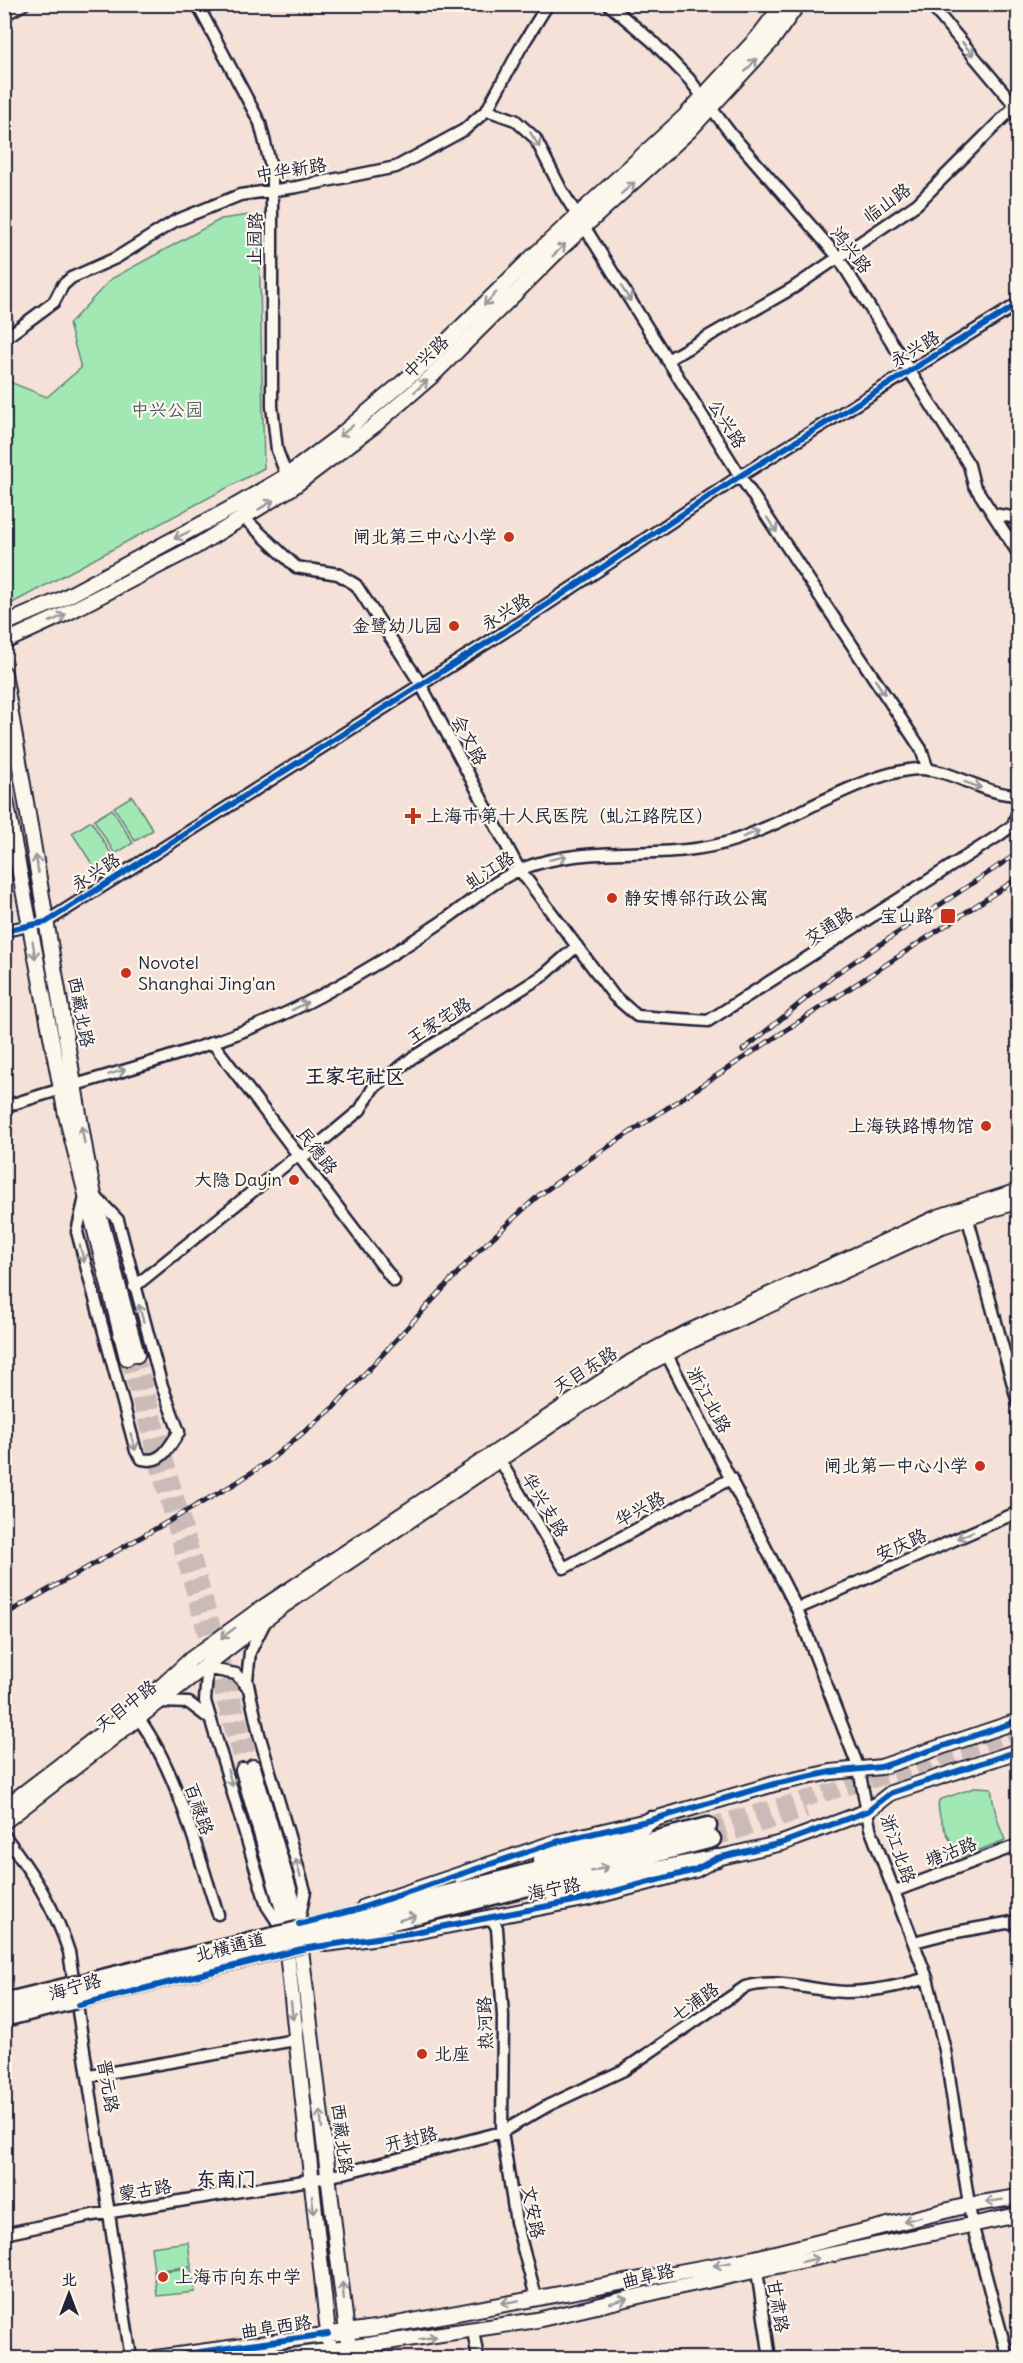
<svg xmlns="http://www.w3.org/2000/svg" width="1023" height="2363" font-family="Delius,'LXGW WenKai TC',sans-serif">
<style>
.green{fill:#a2e8b5;stroke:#628578;stroke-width:1.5}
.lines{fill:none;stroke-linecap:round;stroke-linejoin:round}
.major-tunnel{stroke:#cbbbb8;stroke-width:14;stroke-dasharray:14 7;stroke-linecap:butt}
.highway-tunnel{stroke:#cbbbb8;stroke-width:16;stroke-dasharray:16 8;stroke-linecap:butt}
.minor-casing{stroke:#22223b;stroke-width:15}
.major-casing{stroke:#22223b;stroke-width:18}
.highway-casing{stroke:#22223b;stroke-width:21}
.minor{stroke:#fbf7ec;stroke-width:10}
.major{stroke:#fbf7ec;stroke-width:14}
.highway{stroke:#fbf7ec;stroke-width:16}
.rail-casing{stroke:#22223b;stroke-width:5}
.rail{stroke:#fbf7ec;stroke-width:3;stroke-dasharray:9;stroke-linecap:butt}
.highway-bridge-casing{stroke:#22223b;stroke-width:21;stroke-linecap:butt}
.highway-bridge{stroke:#fbf7ec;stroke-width:16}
.cycleway-casing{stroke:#fbf7ec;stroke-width:10}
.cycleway{stroke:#0057b8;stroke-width:6}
.oneway{stroke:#99979c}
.poi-dot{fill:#c8321e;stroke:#fbf7ec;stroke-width:2}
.labels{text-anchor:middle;stroke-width:4.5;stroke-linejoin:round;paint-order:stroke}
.street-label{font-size:18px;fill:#22223b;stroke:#fbf7ec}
.park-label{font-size:18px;fill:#485d60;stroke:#fbf7ec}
.poi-label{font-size:18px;fill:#22223b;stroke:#fbf7ec;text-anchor:end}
.neighbourhood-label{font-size:20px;font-weight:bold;fill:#22223b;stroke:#fbf7ec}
</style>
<rect width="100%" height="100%" fill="#f5e1d7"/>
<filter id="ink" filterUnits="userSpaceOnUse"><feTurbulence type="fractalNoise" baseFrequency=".0167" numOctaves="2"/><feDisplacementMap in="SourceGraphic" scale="12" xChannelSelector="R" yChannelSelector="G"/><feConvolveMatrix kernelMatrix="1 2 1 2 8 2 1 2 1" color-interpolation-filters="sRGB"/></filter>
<g filter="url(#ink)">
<path class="green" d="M 249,215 L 259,238 L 264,468 L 5,607 L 5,380 L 47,397 L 81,368 L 69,324 L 111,279 L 221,219 Z
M 132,796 L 153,830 L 135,841 L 114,807 Z
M 112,809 L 133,843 L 115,854 L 94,820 Z
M 91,821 L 112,855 L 94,867 L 72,833 Z
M 977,1787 L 991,1788 C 993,1805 998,1824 1005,1840 L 962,1857 C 951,1845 935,1815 939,1800 Z
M 188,2242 L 191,2266 L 154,2271 L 151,2247 Z
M 191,2268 L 195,2292 L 157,2296 L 154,2272 Z"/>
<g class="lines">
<path class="major-tunnel" d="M 137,1355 L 253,1767
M 127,1358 L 243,1770"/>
<path class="highway-tunnel" d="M 708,1826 L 894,1774 L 1018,1732
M 712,1839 L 806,1810"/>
<defs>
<path id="minor" d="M 197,4 L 260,123 L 272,171 L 272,406 L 277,450 L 289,482
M 608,4 L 652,41 L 689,79 L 731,134 L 838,257 L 969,465 L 974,485 L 1018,553
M 930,4 L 1018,109
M 4,15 L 24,4
M 487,110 L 515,120 L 535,138 L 562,191 L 740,476 L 921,749 L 928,770
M 4,339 L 54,302 L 63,285 L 71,278 L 116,258 L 175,221 L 240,195 L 297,187 L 396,167 L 464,130 L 487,110 L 520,49 L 548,4
M 667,360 L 793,288 L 917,204 L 1016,105
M 993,514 L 1018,518
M 244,518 L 296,567 L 338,574 L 356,585 L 420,683 L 519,869 L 614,996 L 637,1016 L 708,1021 L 998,836 L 1013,825 L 1018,811
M 4,931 L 46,922 L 531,615 L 740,476 L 1018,304
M 212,1042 L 394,1281
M 4,1107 C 110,1072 222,1049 320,996 C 363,973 405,947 446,919 C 471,902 495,879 524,868 C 591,842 666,863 735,840 C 790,822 863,772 918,769 C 951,768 983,795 1018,795
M 302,1158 L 360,1110 L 373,1088 L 412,1058 L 544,975 L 577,946
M 85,1197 L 77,1232 L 136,1451 L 142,1459 C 162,1464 169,1447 179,1432 L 161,1383 L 118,1220 L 94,1195
M 966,1212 L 1018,1403
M 134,1287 L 299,1154
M 664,1349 L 797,1609 L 859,1769 L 870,1828 L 927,1978 L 945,2050 L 972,2224 L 1008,2358
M 499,1459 L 564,1568 L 732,1478
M 797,1609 L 1018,1512
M 265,1622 L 250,1652 L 247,1680 L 259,1734 L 305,1891 L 299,1921
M 209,1647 L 205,1701 L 267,1906 L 282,1929
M 201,1667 L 236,1674 L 247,1687
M 160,1702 L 189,1703 L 210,1719
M 139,1719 C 177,1771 197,1852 218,1914
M 4,1835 C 32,1873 55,1907 69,1952 L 131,2358
M 895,1891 L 1018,1845
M 490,1916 L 497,1928 L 503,2016 L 502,2132 L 516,2222 L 536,2297
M 914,1942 L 945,1934 L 1018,1921
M 90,2076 L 295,2040
M 4,2234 L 93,2215 L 328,2177 L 502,2132 L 549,2105 L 624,2070 L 745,1987 C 778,1977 811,1991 845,1992 C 873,1992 900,1986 927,1978
M 756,2264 L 770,2358
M 473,2331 L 478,2358"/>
<path id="major" d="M 4,624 L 62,599 L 237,505 L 286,476 L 338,437 L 424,364 L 529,260 L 684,117 L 758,37 L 783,4
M 4,642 L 67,613 L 195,547 L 293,487 L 375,425 L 432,376 L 563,246 L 690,130 L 771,42 L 798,4
M 4,673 L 86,1155 L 94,1195 L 137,1355
M 4,790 L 66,1115 L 127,1358
M 253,1767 L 297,1916 L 350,2358
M 243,1770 L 282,1906 L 329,2342
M 4,1808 L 151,1696 L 191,1659 L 259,1610 L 631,1362 L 686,1333 L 938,1217 L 1018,1191
M 4,1822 L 283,1606 L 567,1414 L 636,1370 L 691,1341 L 942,1226 L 1018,1201
M 364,1907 L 556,1842 L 651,1820 L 774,1784 L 831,1772 L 881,1767 L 1018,1721
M 326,1944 L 410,1933 L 589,1898 L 695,1870 L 717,1858 L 782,1843 L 868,1811 L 891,1793 L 1018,1751
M 156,2358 L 375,2328 L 755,2258 L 969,2205 L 1018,2197
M 279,2358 L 537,2320 L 673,2288 L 1018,2215"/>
<path id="highway" d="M 541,1860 L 574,1849 L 631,1836 L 651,1820
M 458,1891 L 708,1826
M 550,1891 L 717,1858
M 462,1904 L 712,1839"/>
</defs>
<use href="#minor" class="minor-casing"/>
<use href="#major" class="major-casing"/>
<use href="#highway" class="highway-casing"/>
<use href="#minor" class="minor"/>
<use href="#major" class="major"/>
<use href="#highway" class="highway"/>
<defs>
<path id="rail" d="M 743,1050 L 837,973 L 1018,853
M 4,1615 L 236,1483 L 270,1460 L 334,1407 L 477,1252 L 538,1196 L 591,1158 L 1018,878"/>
</defs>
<use href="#rail" class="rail-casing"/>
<use href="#rail" class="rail"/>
<defs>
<path id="highway-bridge" d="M 4,2002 L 458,1891
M 4,2018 L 462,1904"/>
</defs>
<use href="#highway-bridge" class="highway-bridge-casing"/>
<use href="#highway-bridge" class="highway-bridge"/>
<defs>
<path id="cycleway" d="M 4,931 L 46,922 L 531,615 L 740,476 L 1018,304
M 299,1924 L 355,1910 L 556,1842 L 651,1820 L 774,1784 L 831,1772 L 881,1767 L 1018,1721
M 79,2005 L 302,1949 L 410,1933 L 589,1898 L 695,1870 L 717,1858 L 782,1843 L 868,1811 L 891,1793 L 1018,1751
M 156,2358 L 328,2334"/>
</defs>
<use href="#cycleway" class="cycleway-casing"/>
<use href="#cycleway" class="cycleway"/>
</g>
<defs><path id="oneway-shaft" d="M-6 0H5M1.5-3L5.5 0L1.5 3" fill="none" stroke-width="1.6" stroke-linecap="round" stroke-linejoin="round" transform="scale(1.5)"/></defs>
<g class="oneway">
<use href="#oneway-shaft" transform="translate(968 49) rotate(50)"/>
<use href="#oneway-shaft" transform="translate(751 65) rotate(-49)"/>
<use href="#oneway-shaft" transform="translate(535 140) rotate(58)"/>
<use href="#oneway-shaft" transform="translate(628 188) rotate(-41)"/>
<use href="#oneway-shaft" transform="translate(559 250) rotate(-44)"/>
<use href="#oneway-shaft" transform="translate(626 294) rotate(58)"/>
<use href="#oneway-shaft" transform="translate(490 299) rotate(134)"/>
<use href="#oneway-shaft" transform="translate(421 386) rotate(-42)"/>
<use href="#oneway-shaft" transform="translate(346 431) rotate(141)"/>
<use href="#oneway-shaft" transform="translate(266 505) rotate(-31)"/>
<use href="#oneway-shaft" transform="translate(772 525) rotate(56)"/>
<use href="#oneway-shaft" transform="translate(182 535) rotate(154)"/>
<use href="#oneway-shaft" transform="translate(58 618) rotate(-25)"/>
<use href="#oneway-shaft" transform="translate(880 687) rotate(56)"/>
<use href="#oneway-shaft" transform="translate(973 785) rotate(20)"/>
<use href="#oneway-shaft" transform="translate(751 834) rotate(-21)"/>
<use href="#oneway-shaft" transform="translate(558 858) rotate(-12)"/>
<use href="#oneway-shaft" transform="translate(37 864) rotate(-99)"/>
<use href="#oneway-shaft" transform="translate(34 950) rotate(81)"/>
<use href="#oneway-shaft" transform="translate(300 1006) rotate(-27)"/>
<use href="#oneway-shaft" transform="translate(117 1072) rotate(-18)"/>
<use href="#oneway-shaft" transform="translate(83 1135) rotate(-100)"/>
<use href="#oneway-shaft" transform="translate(82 1254) rotate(76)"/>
<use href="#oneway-shaft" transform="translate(141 1313) rotate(-106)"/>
<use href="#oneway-shaft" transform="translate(133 1442) rotate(73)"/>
<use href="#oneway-shaft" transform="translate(965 1535) rotate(156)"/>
<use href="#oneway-shaft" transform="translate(228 1633) rotate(144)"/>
<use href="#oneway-shaft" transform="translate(230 1778) rotate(73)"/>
<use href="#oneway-shaft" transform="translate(298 1868) rotate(-106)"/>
<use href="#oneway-shaft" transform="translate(600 1869) rotate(-15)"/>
<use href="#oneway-shaft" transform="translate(408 1918) rotate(-14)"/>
<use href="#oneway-shaft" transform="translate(292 2011) rotate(83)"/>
<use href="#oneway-shaft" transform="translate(321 2119) rotate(-96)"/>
<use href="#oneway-shaft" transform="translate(994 2201) rotate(171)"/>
<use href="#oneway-shaft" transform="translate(313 2205) rotate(83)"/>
<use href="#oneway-shaft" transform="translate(912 2219) rotate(166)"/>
<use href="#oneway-shaft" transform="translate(810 2260) rotate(-13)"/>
<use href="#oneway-shaft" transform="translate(722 2264) rotate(170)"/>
<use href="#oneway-shaft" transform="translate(343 2291) rotate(-96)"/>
<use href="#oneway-shaft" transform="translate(619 2301) rotate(-14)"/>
<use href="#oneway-shaft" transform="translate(510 2302) rotate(170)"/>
<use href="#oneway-shaft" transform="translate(428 2338) rotate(-8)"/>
</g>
</g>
<g class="poi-dot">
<circle cx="509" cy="537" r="6"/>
<circle cx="454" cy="626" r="6"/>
<path d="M410 807h6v6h6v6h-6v6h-6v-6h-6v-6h6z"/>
<circle cx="612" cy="898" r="6"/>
<rect x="940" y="908" width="16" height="16" rx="3"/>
<circle cx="126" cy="973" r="6"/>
<circle cx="986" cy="1126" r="6"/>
<circle cx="294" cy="1180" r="6"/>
<circle cx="980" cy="1466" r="6"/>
<circle cx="422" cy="2054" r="6"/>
<circle cx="163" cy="2277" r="6"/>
</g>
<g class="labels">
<g class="street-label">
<text transform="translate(291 170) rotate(-9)" y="6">中华新路</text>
<text transform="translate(887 203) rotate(-36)" y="6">临山路</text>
<text transform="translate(255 239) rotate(-89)" y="6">止园路</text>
<text transform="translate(851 250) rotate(52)" y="6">鸿兴路</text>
<text transform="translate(915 349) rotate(-31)" y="6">永兴路</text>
<text transform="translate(426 357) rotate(-43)" y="6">中兴路</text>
<text transform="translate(727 424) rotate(58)" y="6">公兴路</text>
<text transform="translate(506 612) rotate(-32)" y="6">永兴路</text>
<text transform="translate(469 740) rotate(62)" y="6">会文路</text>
<text transform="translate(490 870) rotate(-32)" y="6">虬江路</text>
<text transform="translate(96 872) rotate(-33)" y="6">永兴路</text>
<text transform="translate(829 926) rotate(-33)" y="6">交通路</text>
<text transform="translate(81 1012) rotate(79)" y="6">西藏北路</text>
<text transform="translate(439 1021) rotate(-32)" y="6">王家宅路</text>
<text transform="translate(317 1151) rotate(52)" y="6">民德路</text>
<text transform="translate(585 1370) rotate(-32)" y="6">天目东路</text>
<text transform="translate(709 1400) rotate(62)" y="6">浙江北路</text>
<text transform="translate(545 1505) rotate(59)" y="6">华兴支路</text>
<text transform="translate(640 1509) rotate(-28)" y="6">华兴路</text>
<text transform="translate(901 1545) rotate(-24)" y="6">安庆路</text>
<text transform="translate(126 1706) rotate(-38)" y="6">天目中路</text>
<text transform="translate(199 1809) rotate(71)" y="6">百禄路</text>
<text transform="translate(898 1849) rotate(71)" y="6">浙江北路</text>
<text transform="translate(951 1852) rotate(-21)" y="6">塘沽路</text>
<text transform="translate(554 1889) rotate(-11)" y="6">海宁路</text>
<text transform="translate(230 1947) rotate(-14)" y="6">北横通道</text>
<text transform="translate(75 1987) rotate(-16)" y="6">海宁路</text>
<text transform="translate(695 2002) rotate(-35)" y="6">七浦路</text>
<text transform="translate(485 2023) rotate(-92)" y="6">热河路</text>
<text transform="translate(108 2086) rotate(81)" y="6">晋元路</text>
<text transform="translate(342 2139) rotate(83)" y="6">西藏北路</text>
<text transform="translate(411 2139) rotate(-14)" y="6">开封路</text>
<text transform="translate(145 2190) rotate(-9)" y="6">蒙古路</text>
<text transform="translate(533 2212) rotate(79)" y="6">文安路</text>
<text transform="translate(648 2276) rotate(-13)" y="6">曲阜路</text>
<text transform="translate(778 2306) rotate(81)" y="6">甘肃路</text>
<text transform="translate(276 2327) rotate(-8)" y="6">曲阜西路</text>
</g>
<g class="park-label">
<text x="167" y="416">中兴公园</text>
</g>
<g class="poi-label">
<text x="497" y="543">闸北第三中心小学</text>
<text x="442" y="632">金鹭幼儿园</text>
<text x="426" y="822" text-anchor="start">上海市第十人民医院（虬江路院区）</text>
<text x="624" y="904" text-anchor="start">静安博邻行政公寓</text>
<text x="934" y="922">宝山路</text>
<text x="138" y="969" text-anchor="start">Novotel<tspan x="138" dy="21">Shanghai Jing'an</tspan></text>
<text x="974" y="1132">上海铁路博物馆</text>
<text x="282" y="1186">大隐 Dayin</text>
<text x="968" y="1472">闸北第一中心小学</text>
<text x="434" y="2060" text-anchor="start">北座</text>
<text x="175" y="2283" text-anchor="start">上海市向东中学</text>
</g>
<g class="neighbourhood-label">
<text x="355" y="1083">王家宅社区</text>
<text x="226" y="2186">东南门</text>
</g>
</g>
<rect width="1023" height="2363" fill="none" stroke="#fbf7ec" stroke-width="24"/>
<rect x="12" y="12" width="999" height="2339" fill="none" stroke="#22223b" stroke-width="2" filter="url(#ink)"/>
<g transform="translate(69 2294)" stroke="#fbf7ec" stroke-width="4.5" paint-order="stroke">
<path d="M0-4.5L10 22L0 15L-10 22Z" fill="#22223b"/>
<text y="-9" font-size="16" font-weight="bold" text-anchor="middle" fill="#22223b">北</text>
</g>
</svg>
